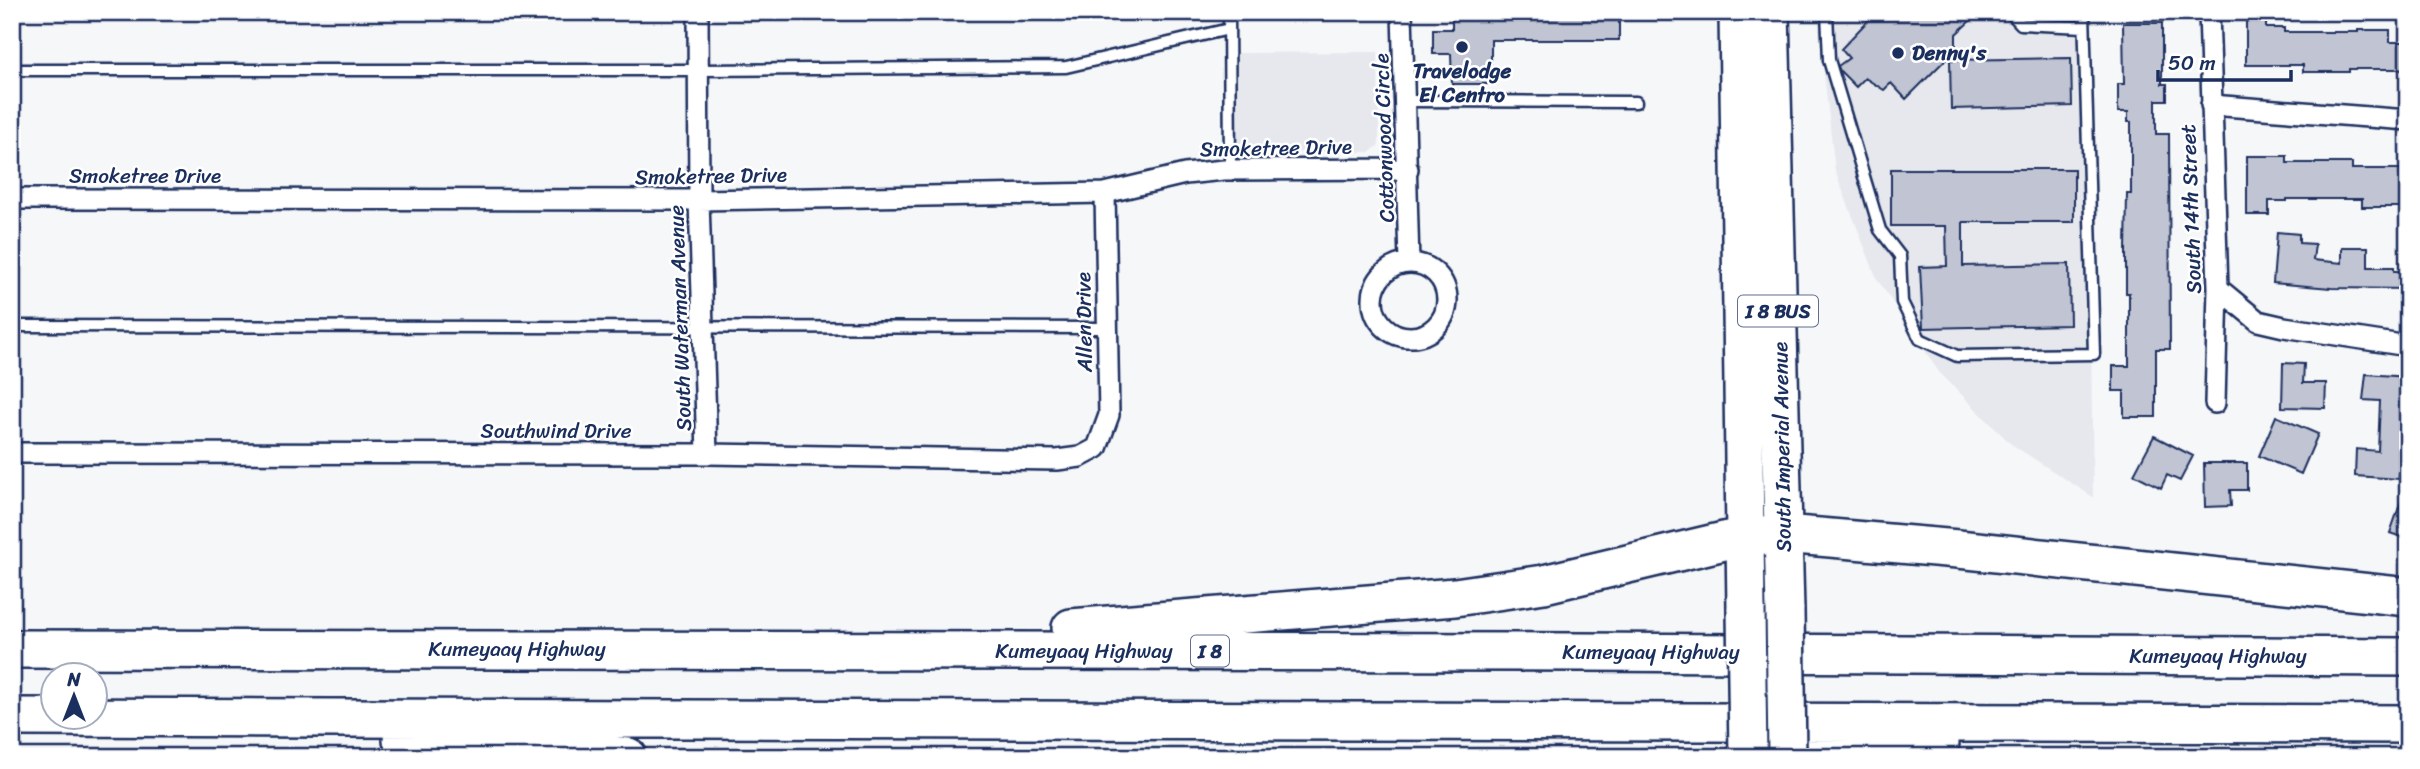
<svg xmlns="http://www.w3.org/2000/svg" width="2420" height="769" font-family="Sriracha,sans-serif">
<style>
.built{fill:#e6e8ee}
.building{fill:#c0c4d3;stroke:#1b2f5e;stroke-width:2}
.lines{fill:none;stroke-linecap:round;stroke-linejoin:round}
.lane-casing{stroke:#1b2f5e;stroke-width:15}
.street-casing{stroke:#1b2f5e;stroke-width:24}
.highway-casing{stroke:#1b2f5e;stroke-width:42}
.lane{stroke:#fff;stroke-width:10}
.street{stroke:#fff;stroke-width:19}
.highway{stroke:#fff;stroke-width:37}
.highway-bridge-casing{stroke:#1b2f5e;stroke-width:42;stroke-linecap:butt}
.highway-bridge{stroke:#fff;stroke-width:37}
.poi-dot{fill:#1b2f5e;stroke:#fff;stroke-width:2.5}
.labels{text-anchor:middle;stroke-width:5;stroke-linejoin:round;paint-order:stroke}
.shield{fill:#fff;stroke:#5f6d8e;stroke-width:2}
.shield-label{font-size:19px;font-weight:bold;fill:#1b2f5e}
.poi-label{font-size:21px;font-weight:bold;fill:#1b2f5e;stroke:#fff;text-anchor:start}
.street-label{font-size:21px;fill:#1b2f5e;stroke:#fff}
</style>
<rect width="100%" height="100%" fill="#f6f7f9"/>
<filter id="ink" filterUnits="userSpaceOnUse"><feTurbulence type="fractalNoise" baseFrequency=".0143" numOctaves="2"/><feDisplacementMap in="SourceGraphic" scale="14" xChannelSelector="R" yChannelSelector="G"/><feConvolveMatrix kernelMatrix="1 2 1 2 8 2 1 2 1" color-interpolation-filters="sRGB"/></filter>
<g filter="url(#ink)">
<path class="built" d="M 1817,12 L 2087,12 L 2093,497 L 2011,444 L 1939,372 L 1877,279 L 1835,171 Z
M 1378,52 L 1379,145 L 1370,152 L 1229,152 L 1228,53 Z"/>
<path class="building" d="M 1452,12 L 1619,12 L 1619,40 L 1491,40 L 1491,84 L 1452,84 L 1451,54 L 1433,54 L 1433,29 L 1452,29 Z
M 1876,12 L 1962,12 L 1970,21 L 1956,34 L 1956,49 L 1906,99 L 1891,83 L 1884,90 L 1865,78 L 1856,87 L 1840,71 L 1838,66 L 1849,58 L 1841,49 Z
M 2246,12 L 2266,12 L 2266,28 L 2284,28 L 2284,32 L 2358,32 L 2358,30 L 2390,30 L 2390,42 L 2405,42 L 2405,69 L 2349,69 L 2349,72 L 2303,72 L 2303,65 L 2246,65 Z
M 2123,23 L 2162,23 L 2162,84 L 2167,84 L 2167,100 L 2156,100 L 2156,134 L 2169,134 L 2170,349 L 2156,349 L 2156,417 L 2124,417 L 2124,391 L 2113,391 L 2113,366 L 2129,366 L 2129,293 L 2126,293 L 2126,251 L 2127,194 L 2131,194 L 2131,122 L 2128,122 L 2128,112 L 2118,112 L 2118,84 L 2124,84 Z
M 2071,58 L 2072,106 L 1951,109 L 1950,60 Z
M 2247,156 L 2287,156 L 2287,163 L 2352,163 L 2352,169 L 2407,169 L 2407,207 L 2362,207 L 2362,199 L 2287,199 L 2287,201 L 2269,201 L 2269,215 L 2247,215 Z
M 1891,169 L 2074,169 L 2074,222 L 1963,222 L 1963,266 L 2069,264 L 2070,325 L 1923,328 L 1920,267 L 1947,266 L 1946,226 L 1891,226 Z
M 2277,232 L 2299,234 L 2299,243 L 2315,244 L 2313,260 L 2342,263 L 2342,247 L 2368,247 L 2368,267 L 2394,267 L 2394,271 L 2408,271 L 2408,289 L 2331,288 L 2273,283 Z
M 2283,363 L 2304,364 L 2303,383 L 2326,383 L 2325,408 L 2282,407 Z
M 2366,374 L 2408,377 L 2408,420 L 2403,419 L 2399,479 L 2355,476 L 2356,449 L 2378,451 L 2380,401 L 2363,400 Z
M 2276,416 L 2318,434 L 2301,474 L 2259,456 Z
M 2154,436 L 2193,456 L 2180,481 L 2167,475 L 2161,488 L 2134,474 Z
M 2204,463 L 2247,463 L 2247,490 L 2230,490 L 2231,506 L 2205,507 Z
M 2406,487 L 2408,488 L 2408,539 L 2390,533 Z"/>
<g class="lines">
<defs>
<path id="lane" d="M 1229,12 L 1230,170
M 1827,12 L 1829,60 L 1880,230 L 1900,256 L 1902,302 L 1920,339 L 1957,356 L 2094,354 L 2084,12
M 2010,12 L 2021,24 L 2084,27
M 12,70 L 698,70 L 1066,67 L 1229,29
M 1406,101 L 1636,102
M 12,326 L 1107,328"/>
<path id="street" d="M 698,12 L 699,200 L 707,454
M 1402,12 L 1409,263
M 2209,12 L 2218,288 L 2215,403
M 2211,105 L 2408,120
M 12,199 L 699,200 L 1105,193 L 1185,174 L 1224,170 L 1408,169
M1373 300a37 37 0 1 1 74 0a37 37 0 1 1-74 0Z
M 2218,288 L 2258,321 L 2284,327 L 2408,346
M 12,453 L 707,454 L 1057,460 L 1080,457 L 1097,448 L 1109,415 L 1105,193"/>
<path id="highway" d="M 1738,12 L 1746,610
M 1770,12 L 1785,610
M 1071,628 L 1455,597 L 1544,584 L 1745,536 L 1784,534 L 1958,549 L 2408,597
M 12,649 L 1583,652 L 2408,657
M 12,717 L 2408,724
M 402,740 L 628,757
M 1788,757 L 1940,743"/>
</defs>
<use href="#lane" class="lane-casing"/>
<use href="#street" class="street-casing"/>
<use href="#highway" class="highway-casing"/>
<use href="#lane" class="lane"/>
<use href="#street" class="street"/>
<use href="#highway" class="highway"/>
<defs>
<path id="highway-bridge" d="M 1746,610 L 1748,757
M 1785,610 L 1787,757"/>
</defs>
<use href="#highway-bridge" class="highway-bridge-casing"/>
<use href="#highway-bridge" class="highway-bridge"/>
</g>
</g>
<g class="poi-dot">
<circle cx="1462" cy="47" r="7"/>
<circle cx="1898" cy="53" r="7"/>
</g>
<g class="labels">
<g class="shield">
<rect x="1738" y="295.5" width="80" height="31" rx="5"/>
<rect x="1191" y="635.5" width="38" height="31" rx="5"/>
</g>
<g class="shield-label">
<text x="1778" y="318">I 8 BUS</text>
<text x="1210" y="658">I 8</text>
</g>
<g class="poi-label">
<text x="1912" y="60">Denny's</text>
<text x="1462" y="78" text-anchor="middle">Travelodge<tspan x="1462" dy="24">El Centro</tspan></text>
</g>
<g class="street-label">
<text transform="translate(1384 138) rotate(-92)" y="7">Cottonwood Circle</text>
<text transform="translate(1276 148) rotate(-1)" y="7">Smoketree Drive</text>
<text x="145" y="183">Smoketree Drive</text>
<text transform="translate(711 176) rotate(-1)" y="7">Smoketree Drive</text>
<text transform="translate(2191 209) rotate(-92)" y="7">South 14th Street</text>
<text transform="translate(680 318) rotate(-92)" y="7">South Waterman Avenue</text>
<text transform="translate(1084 322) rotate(-91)" y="7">Allen Drive</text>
<text x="556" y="438">Southwind Drive</text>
<text transform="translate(1782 447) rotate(-91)" y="7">South Imperial Avenue</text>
<text x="517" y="656">Kumeyaay Highway</text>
<text x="1084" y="658">Kumeyaay Highway</text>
<text x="1651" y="659">Kumeyaay Highway</text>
<text x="2218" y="663">Kumeyaay Highway</text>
</g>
</g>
<rect width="2420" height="769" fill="none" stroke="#fff" stroke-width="42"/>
<rect x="21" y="21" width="2378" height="727" fill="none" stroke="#1b2f5e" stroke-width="2.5" filter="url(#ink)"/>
<g transform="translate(74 696)"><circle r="33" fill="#ffffff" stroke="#a4acbf" stroke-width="2"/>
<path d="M0-5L12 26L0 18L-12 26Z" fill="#1b2f5e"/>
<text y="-10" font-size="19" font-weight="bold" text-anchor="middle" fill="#1b2f5e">N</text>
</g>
<path d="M2158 70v10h133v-10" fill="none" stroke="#1b2f5e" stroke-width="3.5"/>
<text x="2168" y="70" font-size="21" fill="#1b2f5e" stroke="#ffffff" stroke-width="5" paint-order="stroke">50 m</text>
</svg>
